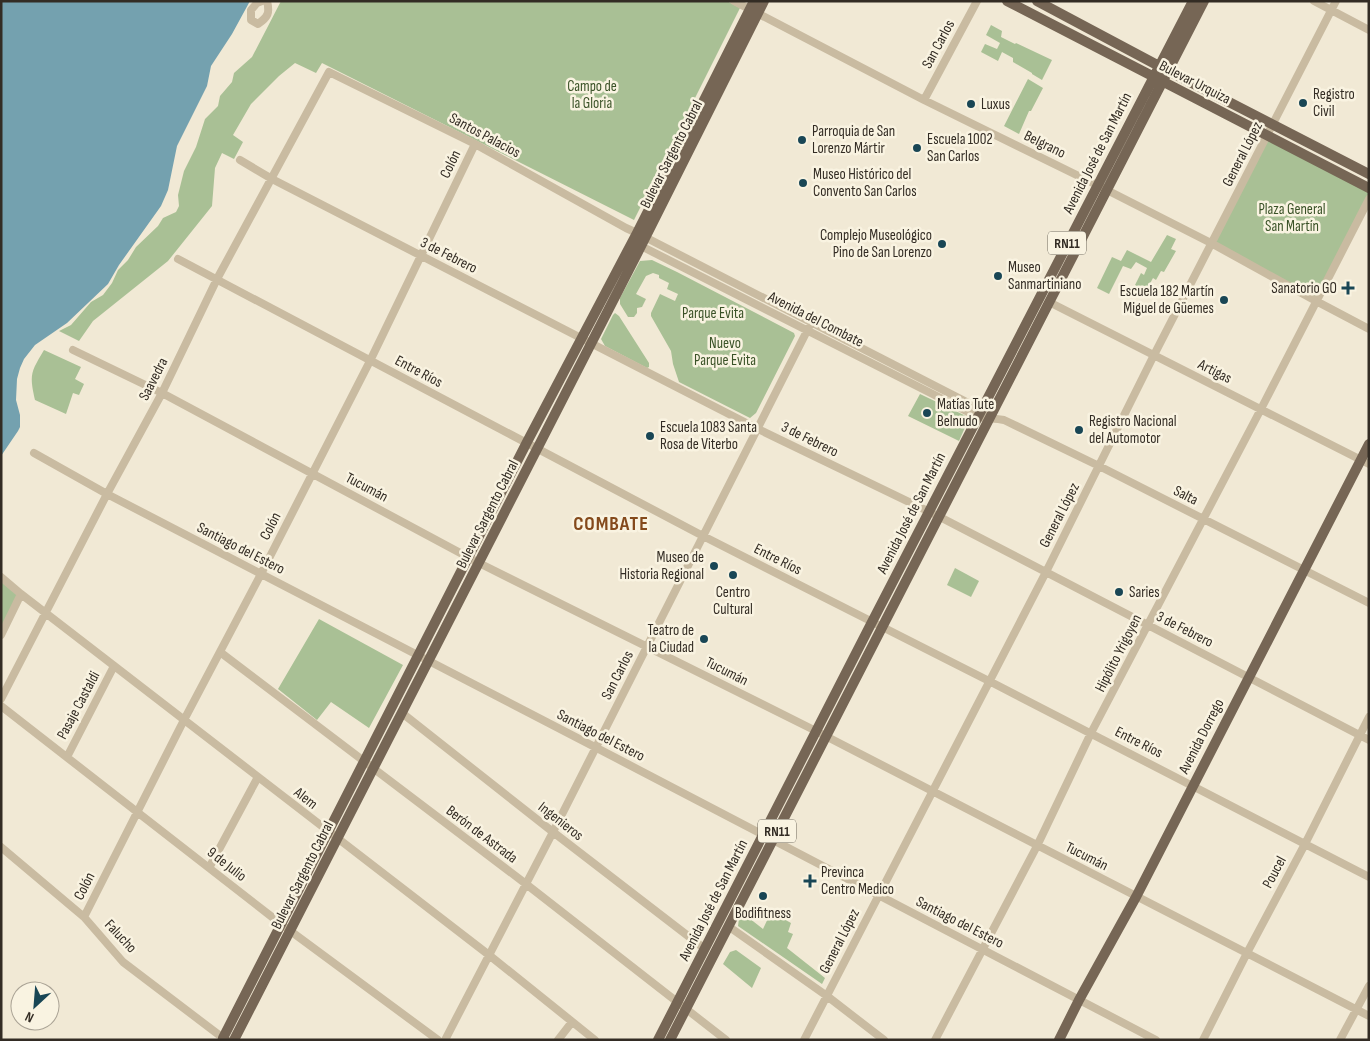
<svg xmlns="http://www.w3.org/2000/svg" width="1370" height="1041" font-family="'Sofia Sans Condensed',sans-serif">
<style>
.green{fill:#a9c095}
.water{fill:#74a1af}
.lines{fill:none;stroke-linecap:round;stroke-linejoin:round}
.minor{stroke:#c9bba1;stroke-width:8}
.major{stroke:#766655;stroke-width:10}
.poi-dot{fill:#194655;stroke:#f9f3e1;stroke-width:2}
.labels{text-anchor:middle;stroke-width:5;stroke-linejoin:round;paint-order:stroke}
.shield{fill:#f9f3e1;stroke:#6e685d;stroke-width:1}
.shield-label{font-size:14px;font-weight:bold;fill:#332c24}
.street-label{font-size:15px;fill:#332c24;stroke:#f9f3e1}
.park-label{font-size:15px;fill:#3a5227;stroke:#f9f3e1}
.poi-label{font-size:15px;fill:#332c24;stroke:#f9f3e1;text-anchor:start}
.district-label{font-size:20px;font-weight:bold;letter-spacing:1px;fill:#84491b;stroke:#f9f3e1}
</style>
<rect width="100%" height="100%" fill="#f1e9d5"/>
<path class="green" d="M 281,1 L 727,1 L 740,8 L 634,220 L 322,63 L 316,73 L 295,63 L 279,76 L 251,104 L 233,135 L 243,142 L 234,159 L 222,153 L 215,168 L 212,206 L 168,261 L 93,321 L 79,341 L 59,331 L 71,325 L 91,302 L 103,295 L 112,283 L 118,270 L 128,260 L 136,247 L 158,226 L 163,218 L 176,212 L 179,206 L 178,195 L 184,171 L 196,147 L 205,119 L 218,106 L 220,96 L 232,82 L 234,73 L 252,57 Z
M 991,25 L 1002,31 L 1001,37 L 1015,44 L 1016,43 L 1052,60 L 1042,80 L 1032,74 L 1032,73 L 1013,62 L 1013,58 L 1002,52 L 998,61 L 981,52 L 985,44 L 997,49 L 1000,43 L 986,35 Z
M 1028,79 L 1043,88 L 1031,111 L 1029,111 L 1019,134 L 1004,126 Z
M 1267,136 L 1369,188 L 1369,199 L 1316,301 L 1211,243 Z
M 1167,235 L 1176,239 L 1171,249 L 1176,251 L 1164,272 L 1161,271 L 1156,280 L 1153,278 L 1146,291 L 1135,285 L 1141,273 L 1144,275 L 1147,268 L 1136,262 L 1131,269 L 1123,266 L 1109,294 L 1097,288 L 1112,257 L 1121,261 L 1127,250 L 1151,262 Z
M 652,260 L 677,272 L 794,333 L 795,336 L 756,413 L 750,418 L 679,382 L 673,364 L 671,351 L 651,316 L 651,313 L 660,294 L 675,301 L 678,294 L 667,289 L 669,283 L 659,278 L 659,275 L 653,273 L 646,276 L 636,294 L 646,299 L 642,307 L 637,308 L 637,313 L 634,317 L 628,317 L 620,304 L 620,298 L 640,261 Z
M 615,313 L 619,316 L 649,363 L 649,367 L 647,368 L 605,346 L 601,339 L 613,315 Z
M 44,350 L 81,367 L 75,379 L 84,384 L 79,395 L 73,393 L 66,414 L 35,400 C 29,374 31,372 44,350 Z
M 920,394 L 966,416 L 967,423 L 959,441 L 908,416 Z
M 955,568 L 979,581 L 971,597 L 947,585 Z
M 1,577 L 21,594 L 1,635 Z
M 319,619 L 403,665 L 369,728 L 331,702 L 317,720 L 278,689 Z
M 740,911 L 763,929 L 771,912 L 791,923 L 788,932 L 793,934 L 787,948 L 825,978 L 822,984 L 738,926 Z
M 736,950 L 761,968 L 752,988 L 723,964 L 730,952 Z"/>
<path class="water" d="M 1,1 L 250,1 L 232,34 L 211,66 L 207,86 L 177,146 L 168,190 L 161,206 L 119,265 L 108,284 L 67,323 L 35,345 L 24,359 L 20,368 L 17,379 L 16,400 L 20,415 L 20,427 L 18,431 L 1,456 Z"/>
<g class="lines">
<path class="minor" d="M 262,1 L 257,3 L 251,10 L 251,20 L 258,24 C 268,17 270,13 267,1
M 734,1 L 924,100 L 1097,185 L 1211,243 L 1316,301 L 1369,329
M 1314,1 L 1369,30
M 924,100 L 977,1
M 240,160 L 272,179 L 758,429 L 938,516 L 1369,740
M 639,243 L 641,246 L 978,417 C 988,419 994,418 1004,420 L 1099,466 L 1369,603
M 178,259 L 703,536 L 989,681 L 1369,877
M 1049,302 L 1369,464
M 73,350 L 162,393 L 479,563 L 810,728 L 1369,1016
M 34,453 L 107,494 C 457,676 807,856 1156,1040
M 1,577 L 21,594 L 489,955 L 595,1040
M 1,635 L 21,594
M 220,652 L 526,884 L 726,1040
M 1,699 L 107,494 L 162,393 L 217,279 L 329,72 L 475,144 L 626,228 L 637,233 L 986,412
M 1,706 L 281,924 L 438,1040
M 402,713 L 553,832 L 705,949
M 67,757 L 114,666
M 1,847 L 84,917 L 123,962 L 223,1038
M 209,868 L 258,777
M 84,917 L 184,720 L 261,574 L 370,361 L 475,144
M 728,926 L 827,996 L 884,1040
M 445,1040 L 553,832 L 809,327
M 558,1040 L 572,1022
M 804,1040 L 1046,572 L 1154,355 L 1336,1
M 935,1040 L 1037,846 L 1091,733 L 1261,409 L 1369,199
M 1203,1040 L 1247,953 L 1305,844 L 1369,717
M 1340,1040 L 1369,986"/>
<path class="major" d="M 1007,1 L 1369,188
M 1037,1 L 1159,66 L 1369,174
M 225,1040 L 223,1038 L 527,442 L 637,233 L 754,1
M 234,1040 L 637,254 L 764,1
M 658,1040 L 872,622 L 1193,1
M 670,1040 L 1204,1
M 1059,1040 L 1079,1000 L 1136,897 L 1369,444"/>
</g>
<g class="poi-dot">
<circle cx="1303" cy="103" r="5"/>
<circle cx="971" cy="104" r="5"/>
<circle cx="802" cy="140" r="5"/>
<circle cx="917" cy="148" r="5"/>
<circle cx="803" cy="183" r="5"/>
<circle cx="942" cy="244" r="5"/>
<circle cx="998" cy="276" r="5"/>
<path d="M1345.5 280.5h5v5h5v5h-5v5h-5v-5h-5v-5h5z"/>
<circle cx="1224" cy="300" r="5"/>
<circle cx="927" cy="413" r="5"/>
<circle cx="1079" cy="430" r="5"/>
<circle cx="650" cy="436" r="5"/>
<circle cx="714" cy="566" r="5"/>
<circle cx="733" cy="575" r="5"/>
<circle cx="1119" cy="592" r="5"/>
<circle cx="704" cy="639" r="5"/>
<path d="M807.5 873.5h5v5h5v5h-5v5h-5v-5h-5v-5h5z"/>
<circle cx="763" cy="896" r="5"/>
</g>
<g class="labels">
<g class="shield">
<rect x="1048" y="231.5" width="38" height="23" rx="4"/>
<rect x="758" y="819.5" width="38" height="23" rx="4"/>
</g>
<g class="shield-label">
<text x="1067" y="248">RN11</text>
<text x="777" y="836">RN11</text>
</g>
<g class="street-label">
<text transform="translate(938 44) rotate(-62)" y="5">San Carlos</text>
<text transform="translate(1195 82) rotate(27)" y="5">Bulevar Urquiza</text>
<text transform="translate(485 135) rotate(28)" y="5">Santos Palacios</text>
<text transform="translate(1045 144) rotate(26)" y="5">Belgrano</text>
<text transform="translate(1097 153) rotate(-63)" y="5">Avenida José de San Martín</text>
<text transform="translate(671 154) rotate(-63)" y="5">Bulevar Sargento Cabral</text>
<text transform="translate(1242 154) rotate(-63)" y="5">General López</text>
<text transform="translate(450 164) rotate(-64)" y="5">Colón</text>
<text transform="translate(449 255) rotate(27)" y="5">3 de Febrero</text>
<text transform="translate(816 319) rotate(27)" y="5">Avenida del Combate</text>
<text transform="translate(419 371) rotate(28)" y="5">Entre Ríos</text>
<text transform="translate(1215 371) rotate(27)" y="5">Artigas</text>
<text transform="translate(153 379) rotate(-63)" y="5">Saavedra</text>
<text transform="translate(810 439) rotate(26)" y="5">3 de Febrero</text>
<text transform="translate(367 487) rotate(28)" y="5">Tucumán</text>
<text transform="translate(1186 495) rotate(27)" y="5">Salta</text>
<text transform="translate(911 513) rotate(-63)" y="5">Avenida José de San Martín</text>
<text transform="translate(487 514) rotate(-63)" y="5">Bulevar Sargento Cabral</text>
<text transform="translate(1059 515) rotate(-63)" y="5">General López</text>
<text transform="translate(270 526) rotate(-63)" y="5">Colón</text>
<text transform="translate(241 548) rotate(27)" y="5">Santiago del Estero</text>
<text transform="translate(778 559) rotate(27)" y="5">Entre Ríos</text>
<text transform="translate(1185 629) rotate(27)" y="5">3 de Febrero</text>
<text transform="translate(1118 653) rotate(-63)" y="5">Hipólito Yrigoyen</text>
<text transform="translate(727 671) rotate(27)" y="5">Tucumán</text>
<text transform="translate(617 675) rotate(-63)" y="5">San Carlos</text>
<text transform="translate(78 705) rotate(-62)" y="5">Pasaje Castaldi</text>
<text transform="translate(601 735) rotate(27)" y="5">Santiago del Estero</text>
<text transform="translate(1201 736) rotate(-63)" y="5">Avenida Dorrego</text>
<text transform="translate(1139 742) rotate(27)" y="5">Entre Ríos</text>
<text transform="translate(306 798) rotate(38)" y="5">Alem</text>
<text transform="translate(561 821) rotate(38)" y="5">Ingenieros</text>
<text transform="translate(482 834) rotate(37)" y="5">Berón de Astrada</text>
<text transform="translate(1087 856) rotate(27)" y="5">Tucumán</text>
<text transform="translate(227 864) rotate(38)" y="5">9 de Julio</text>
<text transform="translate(1274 872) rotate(-62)" y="5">Poucel</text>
<text transform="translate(302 875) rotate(-63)" y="5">Bulevar Sargento Cabral</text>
<text transform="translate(84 886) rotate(-63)" y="5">Colón</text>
<text transform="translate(713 900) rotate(-63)" y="5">Avenida José de San Martín</text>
<text transform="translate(960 922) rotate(27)" y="5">Santiago del Estero</text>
<text transform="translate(121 936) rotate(47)" y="5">Falucho</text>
<text transform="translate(839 941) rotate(-63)" y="5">General López</text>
</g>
<g class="park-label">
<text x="592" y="91">Campo de<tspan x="592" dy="17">la Gloria</tspan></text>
<text x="1292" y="214">Plaza General<tspan x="1292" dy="17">San Martín</tspan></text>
<text x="713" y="318">Parque Evita</text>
<text x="725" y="348">Nuevo<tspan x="725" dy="17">Parque Evita</tspan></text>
</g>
<g class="poi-label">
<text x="1313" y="99">Registro<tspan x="1313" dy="17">Civil</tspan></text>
<text x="981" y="109">Luxus</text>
<text x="812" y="136">Parroquia de San<tspan x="812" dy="17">Lorenzo Mártir</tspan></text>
<text x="927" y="144">Escuela 1002<tspan x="927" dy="17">San Carlos</tspan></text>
<text x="813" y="179">Museo Histórico del<tspan x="813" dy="17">Convento San Carlos</tspan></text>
<text x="932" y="240" text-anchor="end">Complejo Museológico<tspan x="932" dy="17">Pino de San Lorenzo</tspan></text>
<text x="1008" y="272">Museo<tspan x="1008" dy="17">Sanmartiniano</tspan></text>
<text x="1337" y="293" text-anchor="end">Sanatorio GO</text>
<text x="1214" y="296" text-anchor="end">Escuela 182 Martín<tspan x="1214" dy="17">Miguel de Güemes</tspan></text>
<text x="937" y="409">Matías Tute<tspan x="937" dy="17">Belnudo</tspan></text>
<text x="1089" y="426">Registro Nacional<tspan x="1089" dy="17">del Automotor</tspan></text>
<text x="660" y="432">Escuela 1083 Santa<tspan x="660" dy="17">Rosa de Viterbo</tspan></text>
<text x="704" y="562" text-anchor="end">Museo de<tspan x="704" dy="17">Historia Regional</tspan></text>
<text x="733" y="597" text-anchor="middle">Centro<tspan x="733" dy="17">Cultural</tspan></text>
<text x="1129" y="597">Saries</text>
<text x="694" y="635" text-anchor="end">Teatro de<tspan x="694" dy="17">la Ciudad</tspan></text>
<text x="821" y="877">Previnca<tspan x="821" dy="17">Centro Medico</tspan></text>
<text x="763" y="918" text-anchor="middle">Bodifitness</text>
</g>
<g class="district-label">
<text x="611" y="530">COMBATE</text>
</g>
</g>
<rect width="1370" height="1041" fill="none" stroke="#332c24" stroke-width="5"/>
<g transform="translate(35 1006) rotate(206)"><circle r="24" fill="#f9f3e1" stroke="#aaa395"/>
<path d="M0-4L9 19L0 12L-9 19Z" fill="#194655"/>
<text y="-8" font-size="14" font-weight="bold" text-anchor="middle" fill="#332c24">N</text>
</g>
</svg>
